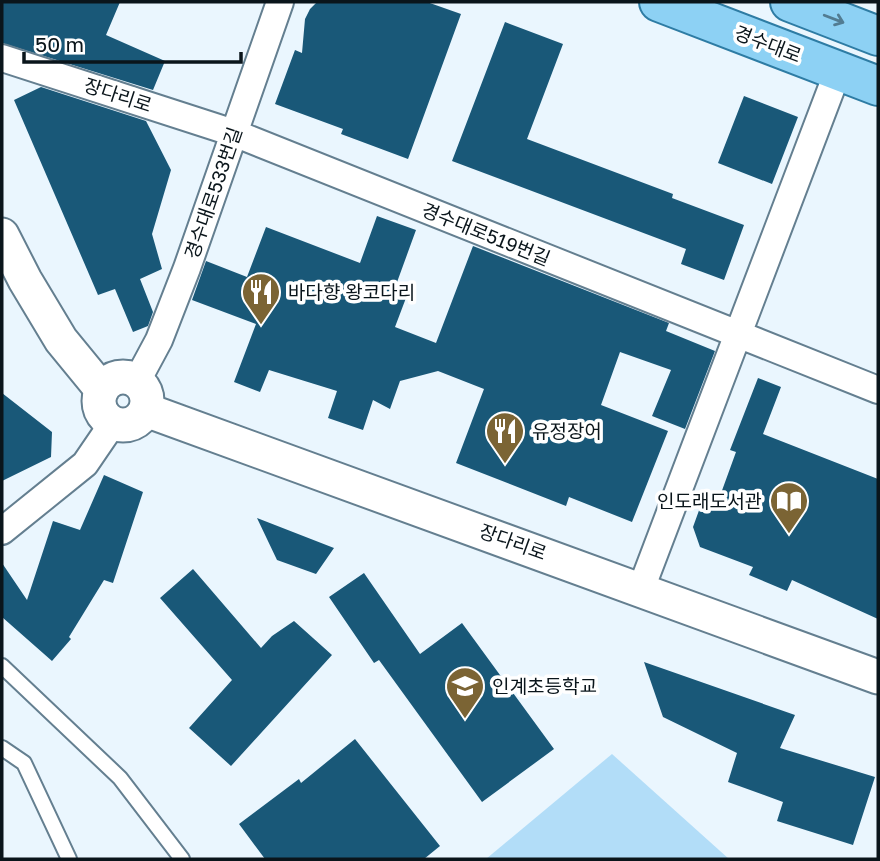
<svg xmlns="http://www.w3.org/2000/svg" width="880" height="861" font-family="'Golos Text','Noto Sans KR',sans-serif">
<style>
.green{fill:#b2ddf8}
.building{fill:#195878}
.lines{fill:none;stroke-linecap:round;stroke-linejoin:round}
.service-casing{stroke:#647f90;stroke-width:18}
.minor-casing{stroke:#647f90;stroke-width:30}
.tertiary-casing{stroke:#647f90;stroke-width:37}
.primary-casing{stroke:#2e7ca4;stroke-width:42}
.service{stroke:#fff;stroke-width:14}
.minor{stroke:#fff;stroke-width:26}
.tertiary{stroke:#fff;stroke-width:33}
.primary{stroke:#8dd1f4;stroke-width:38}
.oneway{stroke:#527c92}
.labels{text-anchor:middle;stroke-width:7;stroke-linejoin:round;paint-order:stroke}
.street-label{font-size:19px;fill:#0a151b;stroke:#fff}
.poi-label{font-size:19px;fill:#0a151b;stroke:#fff;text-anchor:start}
</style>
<rect width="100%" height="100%" fill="#eaf6fe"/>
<path class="green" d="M 612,754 L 729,859 L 486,859 Z"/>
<path class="building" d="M 2,2 L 120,2 L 106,35 L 165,61 L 153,90 L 2,43 Z
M 317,2 L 427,2 L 461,14 L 408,159 L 341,134 L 343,129 L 275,104 L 295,50 L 302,53 L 305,19 L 310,9 Z
M 505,22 L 563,44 L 527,139 L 673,194 L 672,198 L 744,225 L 724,280 L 681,264 L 686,249 L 452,161 Z
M 41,87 L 146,121 L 171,170 L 152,234 L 162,269 L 140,279 L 153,312 L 148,326 L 133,332 L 115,289 L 98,295 L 14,100 Z
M 744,96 L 798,117 L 772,184 L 718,163 Z
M 377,216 L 416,230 L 396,285 L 409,290 L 395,327 L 436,343 L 473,246 L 669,323 L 666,331 L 715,351 L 685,429 L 652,416 L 671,370 L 620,352 L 601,405 L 668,431 L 632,522 L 569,497 L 566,506 L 456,463 L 484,389 L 438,371 L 400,381 L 390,409 L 373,400 L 363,430 L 328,418 L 337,391 L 269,370 L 260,392 L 234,382 L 256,324 L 192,300 L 206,261 L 247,277 L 266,227 L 360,263 Z
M 758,378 L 781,387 L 763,434 L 878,479 L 878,619 L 792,580 L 787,591 L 749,575 L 753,567 L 700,547 L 693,527 L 706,491 L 720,496 L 736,452 L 730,450 Z
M 2,393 L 52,432 L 51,457 L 2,481 Z
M 104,475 L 143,492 L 113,583 L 104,580 L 69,637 L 71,639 L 52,661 L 2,617 L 2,563 L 27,600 L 53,521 L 80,530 Z
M 257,518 L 334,548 L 316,574 L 277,560 Z
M 193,569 L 261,648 L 272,636 L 294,621 L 332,655 L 231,766 L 189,728 L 232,680 L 160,598 Z
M 364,573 L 420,654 L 462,623 L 554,749 L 482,802 L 379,660 L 374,663 L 329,597 Z
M 644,662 L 795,715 L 780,748 L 875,777 L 853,845 L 777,821 L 783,802 L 728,782 L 737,753 L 663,717 Z
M 355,739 L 440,846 L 424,859 L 265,859 L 239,824 L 299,779 L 301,783 Z"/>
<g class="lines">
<defs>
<path id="service" d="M 2,666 L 120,778 L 182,859
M 2,748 L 24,763 L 69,859"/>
<path id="minor" d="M 2,58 L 234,133 L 878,390
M 137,381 L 159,340 L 187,268 L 280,2
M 2,531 L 85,464 L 113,423
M 641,589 L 838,71"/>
<path id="tertiary" d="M 2,235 L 25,280 L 61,340 L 102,390
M99 401a24 24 0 1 1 48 0a24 24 0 1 1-48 0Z
M 146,410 L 878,677"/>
<path id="primary" d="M 659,2 L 878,86
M 790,2 L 878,36"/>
</defs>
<use href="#service" class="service-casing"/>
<use href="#minor" class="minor-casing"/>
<use href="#tertiary" class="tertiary-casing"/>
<use href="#primary" class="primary-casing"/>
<use href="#service" class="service"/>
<use href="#minor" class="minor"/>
<use href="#tertiary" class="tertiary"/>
<use href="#primary" class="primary"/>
</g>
<defs><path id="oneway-shaft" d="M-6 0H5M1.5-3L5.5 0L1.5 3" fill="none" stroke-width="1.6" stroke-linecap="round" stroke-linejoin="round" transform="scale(1.75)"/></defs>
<use class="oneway" href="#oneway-shaft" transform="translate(834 19) rotate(21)"/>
<defs>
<symbol id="restaurant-pin" viewBox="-11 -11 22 30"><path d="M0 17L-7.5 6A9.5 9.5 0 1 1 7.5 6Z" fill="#7b6434" stroke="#fff"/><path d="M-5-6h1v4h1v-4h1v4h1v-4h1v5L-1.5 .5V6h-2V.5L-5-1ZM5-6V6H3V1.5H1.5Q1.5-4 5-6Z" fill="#fff"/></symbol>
<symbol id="library-pin" viewBox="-11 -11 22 30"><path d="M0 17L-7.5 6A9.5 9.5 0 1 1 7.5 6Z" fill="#7b6434" stroke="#fff"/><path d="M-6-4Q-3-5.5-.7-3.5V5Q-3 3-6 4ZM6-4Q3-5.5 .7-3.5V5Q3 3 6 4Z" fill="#fff"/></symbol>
<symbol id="school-pin" viewBox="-11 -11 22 30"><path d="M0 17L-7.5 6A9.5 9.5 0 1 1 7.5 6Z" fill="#7b6434" stroke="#fff"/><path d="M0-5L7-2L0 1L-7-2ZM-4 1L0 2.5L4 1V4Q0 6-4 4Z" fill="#fff"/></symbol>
</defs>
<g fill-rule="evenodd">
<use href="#restaurant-pin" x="239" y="270" width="44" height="60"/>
<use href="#restaurant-pin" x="483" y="409" width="44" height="60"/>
<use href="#library-pin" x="767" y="479" width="44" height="60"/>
<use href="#school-pin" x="443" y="664" width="44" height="60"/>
</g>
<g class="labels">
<g class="street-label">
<text transform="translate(768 44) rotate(21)" y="7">경수대로</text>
<text transform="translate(118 95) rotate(18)" y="7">장다리로</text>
<text transform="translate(213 193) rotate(-71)" y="7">경수대로533번길</text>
<text transform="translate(486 234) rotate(22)" y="7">경수대로519번길</text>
<text transform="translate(513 542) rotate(20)" y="7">장다리로</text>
</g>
<g class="poi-label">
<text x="288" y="299">바다향 왕코다리</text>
<text x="532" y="438">유정장어</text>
<text x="762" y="508" text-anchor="end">인도래도서관</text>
<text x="492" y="693">인계초등학교</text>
</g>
</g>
<rect width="880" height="861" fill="none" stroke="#0a151b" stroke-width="7"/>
<path d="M24 52v10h217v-10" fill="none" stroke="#0a151b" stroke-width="3.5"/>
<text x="35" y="52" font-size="21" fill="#0a151b" stroke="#ffffff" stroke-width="5" paint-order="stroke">50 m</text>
</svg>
